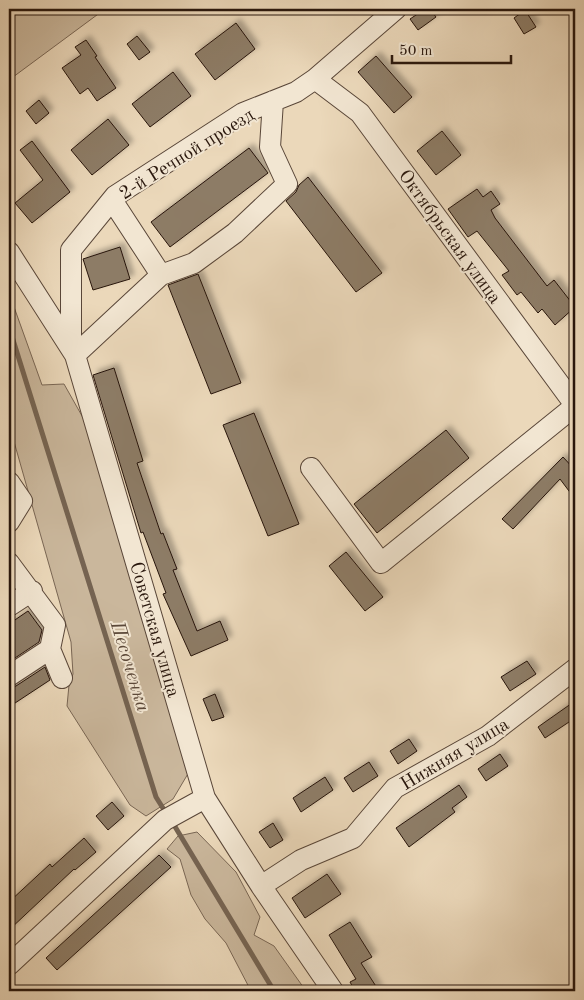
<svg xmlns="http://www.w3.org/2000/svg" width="584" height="1000" font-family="'Old Standard TT',serif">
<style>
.green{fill:#cab79c;stroke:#796654}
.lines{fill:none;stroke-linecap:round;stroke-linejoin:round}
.stream{stroke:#756351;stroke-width:5}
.building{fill:#8d7b66;stroke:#28160c;filter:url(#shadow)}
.minor-casing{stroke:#594638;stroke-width:22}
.minor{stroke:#f2e6d2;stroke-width:20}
.labels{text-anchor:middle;stroke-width:4;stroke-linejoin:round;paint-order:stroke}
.street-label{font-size:19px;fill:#28160c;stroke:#f2e6d2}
.water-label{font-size:20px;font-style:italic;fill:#5c493a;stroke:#f2e6d2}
</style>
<defs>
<filter id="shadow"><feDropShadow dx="4.5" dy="-4.5" stdDeviation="2.5" flood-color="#0004"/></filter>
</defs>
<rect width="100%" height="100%" fill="#ebd8ba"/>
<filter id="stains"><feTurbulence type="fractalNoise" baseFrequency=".004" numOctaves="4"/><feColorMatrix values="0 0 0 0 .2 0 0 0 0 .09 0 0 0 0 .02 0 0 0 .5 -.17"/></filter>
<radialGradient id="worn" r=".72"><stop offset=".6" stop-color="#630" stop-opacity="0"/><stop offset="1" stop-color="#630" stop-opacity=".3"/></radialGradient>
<path class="green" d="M 9,9 L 105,9 L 9,80 Z
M 9,293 L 42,385 L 64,384 L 86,423 L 189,772 L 173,799 L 146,816 L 130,805 L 67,706 L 69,685 L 73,674 L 71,642 L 9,424 Z
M 197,832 L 236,872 L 260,917 L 254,935 L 274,946 L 306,991 L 251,991 L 226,943 L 205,919 L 191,895 L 180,859 L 167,849 L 178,836 Z"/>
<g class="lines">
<path class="stream" d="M 9,327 L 156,797 L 166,813
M 171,820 L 274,991"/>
</g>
<path class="building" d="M 425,9 L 430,9 L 436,17 L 418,30 L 410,19 Z
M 525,10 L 536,27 L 524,34 L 514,18 Z
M 236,23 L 255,49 L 215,80 L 195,54 Z
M 137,36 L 150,52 L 139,60 L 127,44 Z
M 86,40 L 97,56 L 95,57 L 116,88 L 97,101 L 88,88 L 80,94 L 62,68 L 81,55 L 75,47 Z
M 376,56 L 412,97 L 394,113 L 358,72 Z
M 173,72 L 191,96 L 150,127 L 132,104 Z
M 39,100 L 49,113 L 36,124 L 26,111 Z
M 108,119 L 129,145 L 92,175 L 71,150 Z
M 442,131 L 461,155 L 436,175 L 417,151 Z
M 32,141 L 70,192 L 32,223 L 15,203 L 43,180 L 20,150 Z
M 249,148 L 268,173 L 170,247 L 151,222 Z
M 308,177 L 382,273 L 356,292 L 286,201 L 296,192 L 299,185 Z
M 477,189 L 483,197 L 491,191 L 500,204 L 491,210 L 495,218 L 547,286 L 554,280 L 575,307 L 555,325 L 542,309 L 538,313 L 521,292 L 517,295 L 502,275 L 509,271 L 477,231 L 468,237 L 448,209 Z
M 120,247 L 130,279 L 93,290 L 83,259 Z
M 198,274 L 241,383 L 211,394 L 168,285 Z
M 114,368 L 143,461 L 137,463 L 161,534 L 163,533 L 177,569 L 173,570 L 197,631 L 220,621 L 228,640 L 191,656 L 163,594 L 166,593 L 143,532 L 141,533 L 93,375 Z
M 254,413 L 299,524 L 268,536 L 223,425 Z
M 446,430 L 469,458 L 377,533 L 354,504 Z
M 563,457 L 575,470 L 575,499 L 560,479 L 513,529 L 502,519 Z
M 346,552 L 383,597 L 365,611 L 329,566 Z
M 28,611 L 42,630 L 39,642 L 9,662 L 9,624 Z
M 527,661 L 536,674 L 510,691 L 501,677 Z
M 45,667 L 50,680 L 9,707 L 9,688 L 16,686 Z
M 215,694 L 224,717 L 212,721 L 203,699 Z
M 575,701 L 575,718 L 545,738 L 538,727 Z
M 409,739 L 417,751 L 398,764 L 390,751 Z
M 500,754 L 508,766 L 486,781 L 478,769 Z
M 369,762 L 378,776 L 353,792 L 344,778 Z
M 325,777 L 333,790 L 301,812 L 293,798 Z
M 459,785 L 467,797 L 452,808 L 455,812 L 409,847 L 396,828 Z
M 112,802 L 124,816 L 108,830 L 96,816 Z
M 273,823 L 283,840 L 270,848 L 259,832 Z
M 84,838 L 96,852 L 75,870 L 74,869 L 9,930 L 9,902 L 50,864 L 52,867 Z
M 159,855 L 171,867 L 57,970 L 46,958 Z
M 327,874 L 341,894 L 305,918 L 292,898 Z
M 350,922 L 372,957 L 361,963 L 379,991 L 355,991 L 350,982 L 356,979 L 329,935 Z"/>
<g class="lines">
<defs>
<path id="minor" d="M 315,79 L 360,113 L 575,405
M 112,200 L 161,275
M 9,252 L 75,355 L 205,798 L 261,886 L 333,991
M 73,348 L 71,339 L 71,250 L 115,196 L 243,113 L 296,92 L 315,79 L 396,9
M 75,355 L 161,275 L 194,263 L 235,233 L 287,184 L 270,147 L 273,101
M 311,468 L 381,563 L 575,406
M 9,482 L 22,501 L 9,522
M 9,563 L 55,625 L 50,649 L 62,678
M 9,606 L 32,591
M 9,676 L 50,649
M 261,886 L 301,860 L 353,838 L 395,788 L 488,736 L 575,669
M 9,965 L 165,820 L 205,798"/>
</defs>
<use href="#minor" class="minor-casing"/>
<use href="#minor" class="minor"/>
</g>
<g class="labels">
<g class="street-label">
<text transform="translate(186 153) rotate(-32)" y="7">2-й Речной проезд</text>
<text transform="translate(451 236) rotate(54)" y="7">Октябрьская улица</text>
<text transform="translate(156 629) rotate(74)" y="7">Советская улица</text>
<text transform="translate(454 753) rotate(-31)" y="7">Нижняя улица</text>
</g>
<g class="water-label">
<text transform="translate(131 666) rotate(73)" y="7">Песоченка</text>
</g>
</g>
<rect width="584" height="1000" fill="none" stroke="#ebd8ba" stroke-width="30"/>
<rect x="10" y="10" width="564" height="980" fill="none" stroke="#28160c" stroke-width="2.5"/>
<rect x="15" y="15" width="554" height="970" fill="none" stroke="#28160c"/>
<path d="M392 55v8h119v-8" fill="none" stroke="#28160c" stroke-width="2.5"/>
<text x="399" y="55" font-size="15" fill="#28160c" stroke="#f2e6d2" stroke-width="4" paint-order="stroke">50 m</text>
<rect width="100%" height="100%" filter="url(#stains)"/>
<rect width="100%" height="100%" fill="url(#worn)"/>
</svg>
